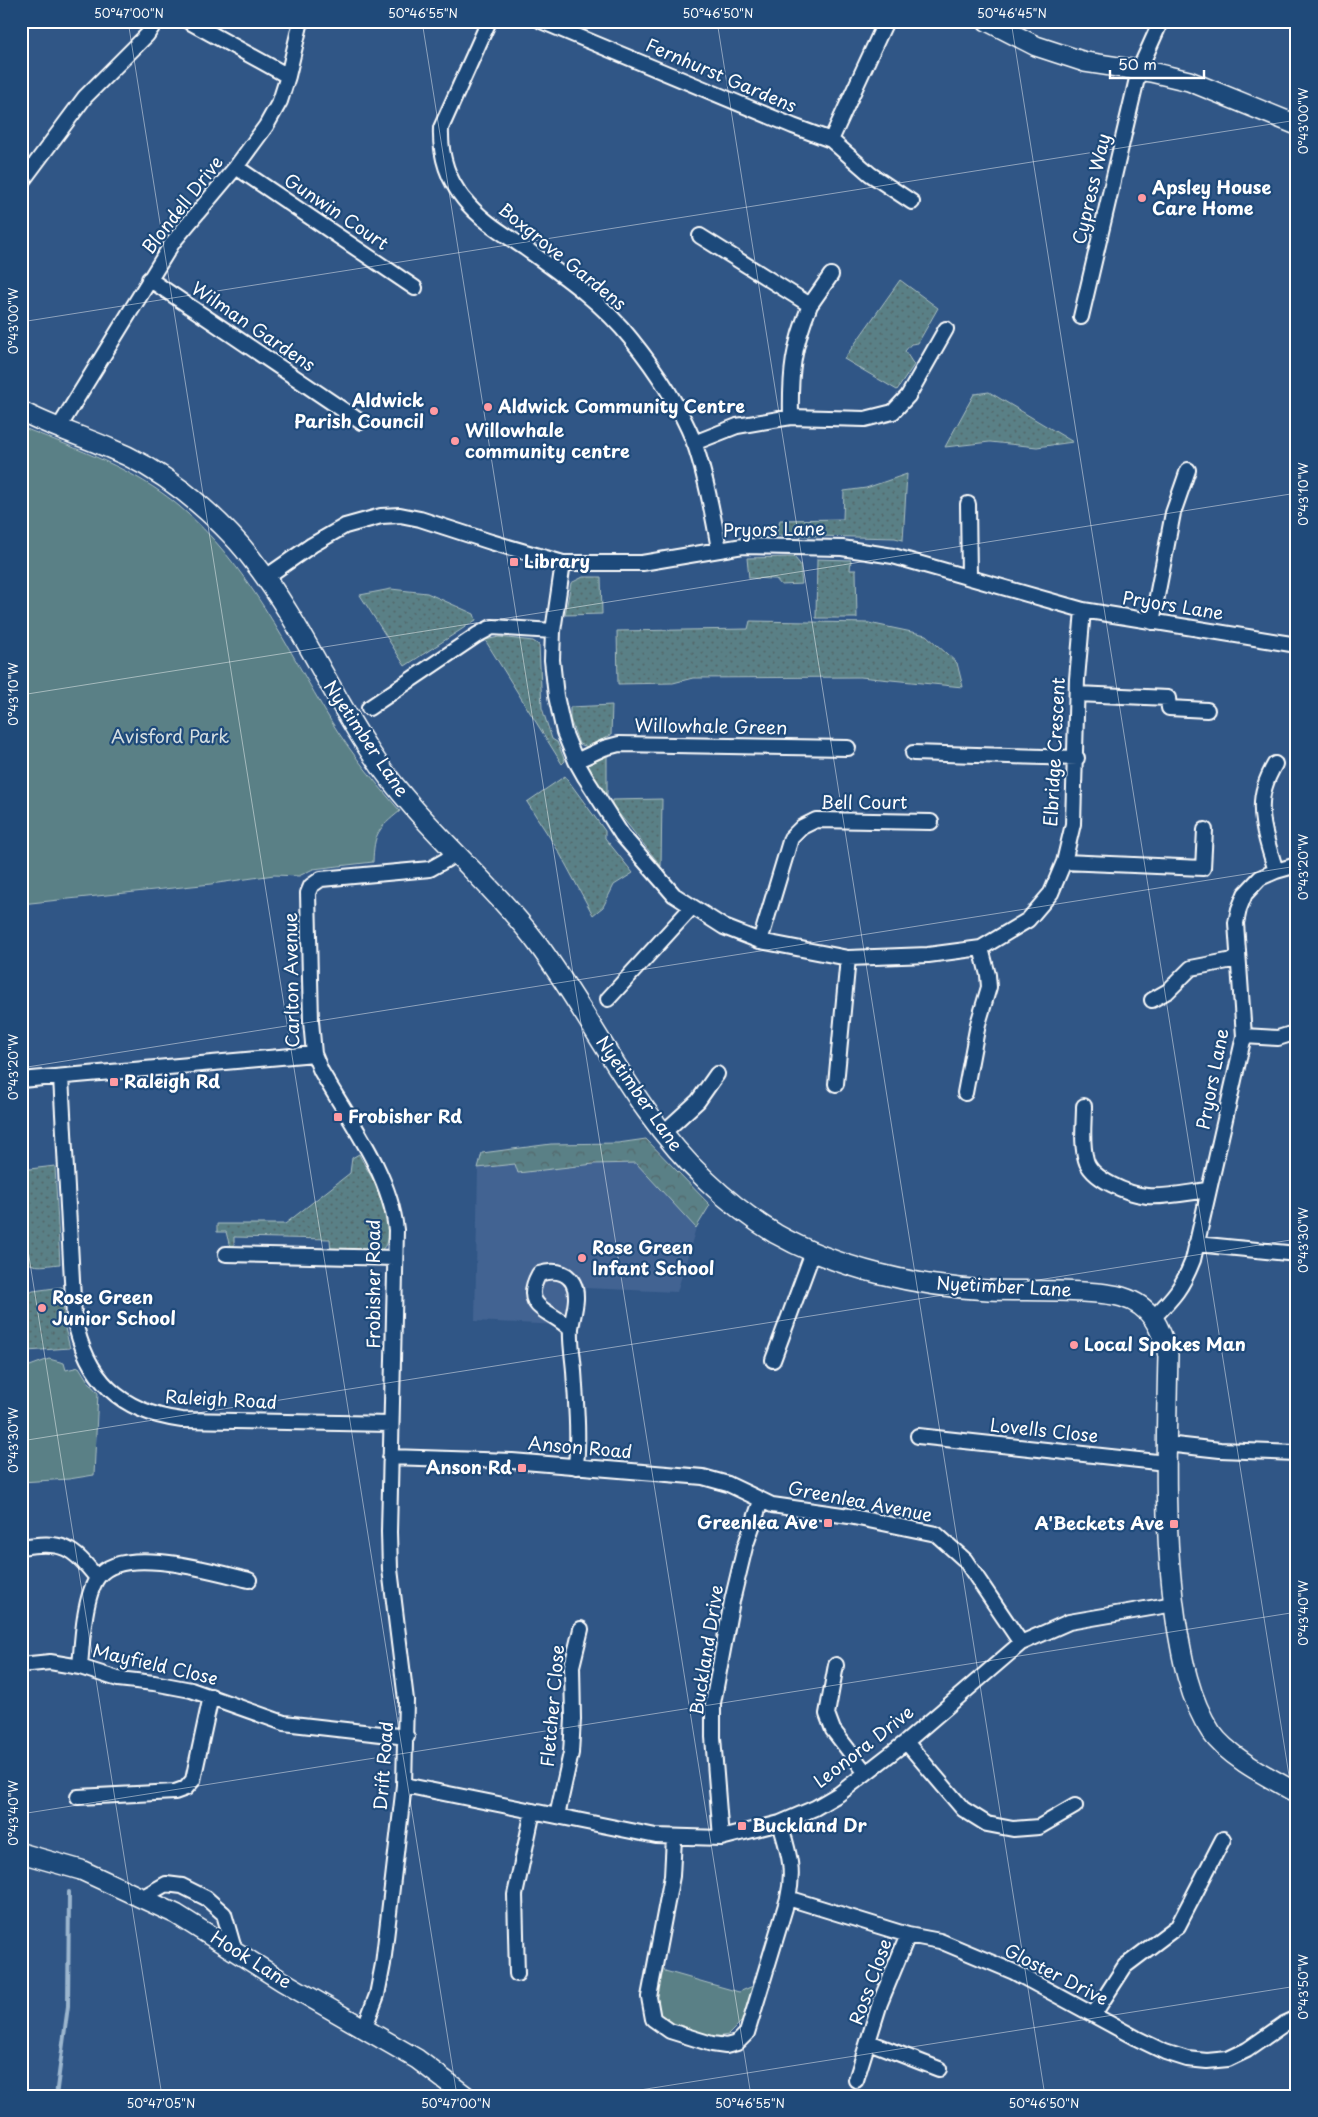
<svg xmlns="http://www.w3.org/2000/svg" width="1318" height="2117" font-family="'Playpen Sans',sans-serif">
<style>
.built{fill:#426392}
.grass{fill:url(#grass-dots);stroke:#acc0c2}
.forest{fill:url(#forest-crowns);stroke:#acc0c2}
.park{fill:#5a8086;stroke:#acc0c2}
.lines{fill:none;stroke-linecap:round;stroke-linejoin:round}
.stream{stroke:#9cb6ce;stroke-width:4}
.street-casing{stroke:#fff;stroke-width:18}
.secondary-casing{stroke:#fff;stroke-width:22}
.street{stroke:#1f4a7a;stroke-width:14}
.secondary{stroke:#1f4a7a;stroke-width:19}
.ticks{fill:none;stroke:#fff;stroke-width:1;stroke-opacity:0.45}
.poi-dot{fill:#ff9aa2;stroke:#1f4a7a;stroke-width:2}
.labels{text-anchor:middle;stroke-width:4.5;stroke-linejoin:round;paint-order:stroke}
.street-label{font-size:18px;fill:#fff;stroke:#1f4a7a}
.poi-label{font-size:18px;font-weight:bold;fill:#fff;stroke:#1f4a7a;text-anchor:start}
.park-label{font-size:18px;fill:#d6dfe1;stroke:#1f4a7a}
.neatline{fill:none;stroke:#fff;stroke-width:2}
.ticks-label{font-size:12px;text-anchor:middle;fill:#fff}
</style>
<defs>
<pattern id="grass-dots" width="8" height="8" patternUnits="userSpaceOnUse" patternTransform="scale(1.25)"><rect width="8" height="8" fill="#5a8086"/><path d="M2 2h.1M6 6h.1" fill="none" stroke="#536669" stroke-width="1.8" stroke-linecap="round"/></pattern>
<pattern id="forest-crowns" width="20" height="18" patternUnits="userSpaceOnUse" patternTransform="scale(1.25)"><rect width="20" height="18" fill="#5a8086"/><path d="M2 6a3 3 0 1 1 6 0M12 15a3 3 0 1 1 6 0" fill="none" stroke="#536669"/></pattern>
</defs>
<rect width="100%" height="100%" fill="#305686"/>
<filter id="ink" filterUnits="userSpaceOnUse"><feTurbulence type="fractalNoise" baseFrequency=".02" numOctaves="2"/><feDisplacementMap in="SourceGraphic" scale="10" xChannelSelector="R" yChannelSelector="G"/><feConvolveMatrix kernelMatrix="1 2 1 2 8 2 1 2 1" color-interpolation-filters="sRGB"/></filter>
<g filter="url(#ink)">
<path class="built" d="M 618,1143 L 696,1228 L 677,1292 L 585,1288 L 582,1326 L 475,1321 L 478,1168 L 482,1153 L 551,1144 Z"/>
<path class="grass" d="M 900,280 L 938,308 L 918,343 L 911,344 L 905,351 L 914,365 L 897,390 L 844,359 Z
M 989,392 L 1073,442 L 1037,447 L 990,442 L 945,447 L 974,394 Z
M 907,474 L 903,540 L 895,538 L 776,535 L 780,520 L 843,519 L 844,491 L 866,488 Z
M 794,557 L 800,564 L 802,584 L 781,585 L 776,579 L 749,578 L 747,558 Z
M 817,559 L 851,560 L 850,570 L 856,570 L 857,618 L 816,618 Z
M 583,577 L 601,577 L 602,614 L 565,615 L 571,583 Z
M 391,589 L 427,593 L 474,614 L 476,620 L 405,666 L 360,595 Z
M 750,621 L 869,623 L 926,635 L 957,663 L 963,687 L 860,677 L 693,678 L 673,683 L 618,684 L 617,631 L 748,629 Z
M 499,637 L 533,641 L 539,645 L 542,708 L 552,739 L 557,742 L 565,761 L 562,764 L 485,640 Z
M 612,705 L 611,735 L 588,747 L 579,744 L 570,719 L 570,707 Z
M 607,750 L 607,799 L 587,766 L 596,756 Z
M 565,776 L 605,831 L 605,838 L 633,873 L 614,885 L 603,907 L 593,915 L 559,852 L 527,802 Z
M 662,799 L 661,866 L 612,805 L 612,800 Z
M 359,1154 C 366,1169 377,1184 382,1199 C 386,1210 393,1244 381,1250 C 370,1256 343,1251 331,1251 L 330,1239 L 234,1237 L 234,1246 L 230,1247 L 226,1232 L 217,1232 L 217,1224 L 285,1224 L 350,1173 L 352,1158 Z
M 55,1166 L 60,1264 C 45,1265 32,1270 21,1257 L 21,1170 Z
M 62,1287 L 65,1328 L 70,1348 L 27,1351 L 21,1298 L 33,1291 Z"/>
<path class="forest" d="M 646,1139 L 710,1205 L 696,1228 L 636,1163 L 594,1164 L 518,1173 L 515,1164 L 478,1168 L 482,1153 L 551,1144 L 618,1143 Z"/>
<path class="park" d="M 24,428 C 77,449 135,469 179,506 C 249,565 285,645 331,721 C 351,753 375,782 400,811 C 378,829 374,833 373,862 L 313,869 L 299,876 L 274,875 L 211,884 L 21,904 L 21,438 Z
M 49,1359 L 64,1363 L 66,1370 L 79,1367 L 89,1383 L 98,1393 L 94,1475 L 69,1479 L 21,1482 L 21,1372 L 27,1367 Z
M 660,1961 L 665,1971 L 739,1992 L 753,1986 L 744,2019 L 728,2035 L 716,2037 L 668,2024 L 659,2017 L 655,2008 Z"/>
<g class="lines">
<path class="stream" d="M 56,2096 L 68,2006 L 69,1892"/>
<defs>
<path id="street" d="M 188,21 L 288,76
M 489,21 L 441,128 C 440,154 447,178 463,198 C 479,219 504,234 525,248 C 561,274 603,303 631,339 C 656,370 679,405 694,442 C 706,476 713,514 719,549
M 541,21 L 793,126 L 831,140 L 870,174 L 912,202
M 831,140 L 886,21
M 236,167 L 415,288
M 21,183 L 85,97 L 147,35 L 156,21
M 700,236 L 810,305 C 793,347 790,372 791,417
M 149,279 L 361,422
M 810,305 L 831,275
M 1081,317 L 1139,70 L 1161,21
M 58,429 L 173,242 L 236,167 L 266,126 L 280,101 L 288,76 L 301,21
M 694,443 L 737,426 L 791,417 L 865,419 L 893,412 L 908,396 L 946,329
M 968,504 L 969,576
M 563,563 L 553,631 L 552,660 L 556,696 L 564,732 L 576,761 L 585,777 L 622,835 L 674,895 L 724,927 L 760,941 L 848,958 L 928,955 L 981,948 L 1028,920 L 1051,893 L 1064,862 L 1073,824 L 1077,679 L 1083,610
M 266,577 L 312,545 L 345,526 L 381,516 L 400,515 L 420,519 L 491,542 L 563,563 L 642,563 L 743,546 L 842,548 L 893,556 L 1083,610 L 1297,645
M 1152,622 L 1173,513 L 1188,470
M 1077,694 L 1168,698 L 1169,708 L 1207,710
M 369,708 L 477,635 L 492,627 L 553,631
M 913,753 L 1077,758
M 576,761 L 604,748 L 619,744 L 848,748
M 1275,764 C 1271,771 1267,779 1265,786 C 1256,813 1268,845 1276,871
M 1064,862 L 1203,868 L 1205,830
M 760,941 L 791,838 L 802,827 L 816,820 L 931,822
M 608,999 L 692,907
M 1152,1000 L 1168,991 L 1191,968 L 1238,959
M 1244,1036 L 1278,1038 L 1297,1032
M 61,1077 L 74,1317 C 86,1379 120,1412 182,1420 L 391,1424
M 21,1080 L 314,1054
M 836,1084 L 848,958
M 965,1093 L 978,1024 L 989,987 L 988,975 L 981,948
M 1084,1106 C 1084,1124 1081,1143 1086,1160 C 1091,1179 1128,1194 1147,1196 C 1163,1198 1191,1192 1208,1190
M 663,1133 L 698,1101 L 717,1074
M 1196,1244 L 1297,1254
M 226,1254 L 395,1258
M 1153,1318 C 1174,1297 1182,1288 1193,1260 L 1244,1036 L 1236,923 L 1239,909 L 1245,894 L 1260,878 L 1276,871 L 1297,865
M 571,1330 C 553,1310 519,1310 539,1274 C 551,1270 566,1270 573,1283 C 580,1296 573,1314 571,1328 C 570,1342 573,1357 574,1371 C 576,1403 579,1434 576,1467
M 773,1360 L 813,1252
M 918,1436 L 1166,1463
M 1166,1444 L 1220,1450 L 1297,1453
M 390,1457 L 512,1461 L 703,1477 L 728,1484 L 772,1505 L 849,1516 L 936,1534 L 965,1560 L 1021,1643
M 21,1547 C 62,1540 73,1547 97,1578
M 249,1580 C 215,1572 122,1544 98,1577 C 84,1596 82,1643 80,1667 L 118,1679 L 154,1683 L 191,1690 L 284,1723 L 407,1737
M 21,1665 L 50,1662 L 80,1667
M 836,1665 L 827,1714 L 833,1730 L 866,1773
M 906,1742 L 963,1809 L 987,1824 L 1013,1829 L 1039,1827 L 1075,1806
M 404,1785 L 656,1836 L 721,1838 L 780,1823 L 815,1808 L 839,1794 L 906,1742 L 1021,1643 L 1069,1622 L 1174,1604
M 78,1797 L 175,1792 L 186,1788 L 193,1780 L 211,1696
M 557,1816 L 571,1753 L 573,1719 L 572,1666 L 581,1629
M 674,1838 L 672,1876 L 649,1997 L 653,2019 L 670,2031 L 712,2044 L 726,2046 L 737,2043 L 747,2033 L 788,1898 C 795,1868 788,1851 780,1823
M 721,1838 L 713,1737 L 713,1703 L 732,1601 L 745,1547 L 761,1501
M 143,1897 L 166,1884 L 182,1886 L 206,1898 L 224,1914 L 234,1949
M 788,1898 L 908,1935 L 940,1941 L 1014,1972 L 1136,2038 L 1165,2052 L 1187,2059 L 1207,2061 L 1228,2059 L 1247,2050 L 1284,2024 L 1297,2018
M 517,1974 L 515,1895 L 533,1811
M 1094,2014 L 1125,1966 L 1178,1926 L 1223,1839
M 364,2029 L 377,1995 L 383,1964 L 404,1785 L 406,1700 L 390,1569 L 389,1532 L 396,1230 C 390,1173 349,1120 321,1071 L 314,1054 L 311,1021 L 308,893 L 311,886 L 321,879 L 430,869 L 446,860 L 455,852
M 869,2042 L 939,2069
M 856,2080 L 880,2003 L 908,1935"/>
<path id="secondary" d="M 987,21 L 1036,46 L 1085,62 L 1151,72 L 1189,81 L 1297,125
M 21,411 C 49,426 79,435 109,448 C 135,458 161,474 183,491 C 208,511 232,533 251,558 C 298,618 329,690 371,753 C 418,824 486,876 537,943 C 595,1021 635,1114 707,1181 C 728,1201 751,1219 776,1234 C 836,1268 919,1287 988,1290 C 1020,1291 1051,1290 1083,1292 C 1096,1293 1109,1293 1122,1297 C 1152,1306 1161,1328 1168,1355 C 1166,1444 1163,1533 1176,1620 C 1182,1658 1189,1699 1211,1732 C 1228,1757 1270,1778 1297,1793
M 21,1853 L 81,1870 L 176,1914 L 282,1981 L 417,2059 L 466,2096"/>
</defs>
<use href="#street" class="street-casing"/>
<use href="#secondary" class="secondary-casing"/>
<use href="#street" class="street"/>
<use href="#secondary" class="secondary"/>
</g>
</g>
<path class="ticks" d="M 128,21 L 457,2096M 422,21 L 751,2096M 717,21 L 1045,2096M 1011,21 L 1297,1826M 21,322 L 1297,120M 21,695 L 1297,493M 21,1068 L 1297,866M 21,1206 L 162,2096M 21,1441 L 1297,1239M 21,1814 L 1297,1612M 602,2096 L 1297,1986"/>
<g class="poi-dot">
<circle cx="1142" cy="198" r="5"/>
<circle cx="488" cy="407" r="5"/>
<circle cx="434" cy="411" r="5"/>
<circle cx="455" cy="441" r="5"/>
<rect x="509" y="557" width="10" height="10" rx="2.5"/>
<rect x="109" y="1077" width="10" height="10" rx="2.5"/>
<rect x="333" y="1112" width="10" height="10" rx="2.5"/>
<circle cx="582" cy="1258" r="5"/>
<circle cx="42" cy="1308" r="5"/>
<circle cx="1074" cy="1345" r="5"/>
<rect x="517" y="1463" width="10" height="10" rx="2.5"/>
<rect x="823" y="1518" width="10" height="10" rx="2.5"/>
<rect x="1169" y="1519" width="10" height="10" rx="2.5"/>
<rect x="737" y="1821" width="10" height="10" rx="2.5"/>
</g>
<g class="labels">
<g class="street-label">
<text transform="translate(721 76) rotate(23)" y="6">Fernhurst Gardens</text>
<text transform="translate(1092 189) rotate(-77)" y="6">Cypress Way</text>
<text transform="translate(183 205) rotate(-52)" y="6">Blondell Drive</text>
<text transform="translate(336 212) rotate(34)" y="6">Gunwin Court</text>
<text transform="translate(562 257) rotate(39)" y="6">Boxgrove Gardens</text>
<text transform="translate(253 327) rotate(34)" y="6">Wilman Gardens</text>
<text transform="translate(774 530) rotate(-1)" y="6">Pryors Lane</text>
<text transform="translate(1173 606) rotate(9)" y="6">Pryors Lane</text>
<text transform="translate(711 727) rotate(1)" y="6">Willowhale Green</text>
<text transform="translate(366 739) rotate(56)" y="6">Nyetimber Lane</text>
<text transform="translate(1055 752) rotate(-87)" y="6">Elbridge Crescent</text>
<text x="864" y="809">Bell Court</text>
<text transform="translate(292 980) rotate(-91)" y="6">Carlton Avenue</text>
<text transform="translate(1213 1079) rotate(-79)" y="6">Pryors Lane</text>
<text transform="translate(639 1094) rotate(55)" y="6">Nyetimber Lane</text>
<text transform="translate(374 1284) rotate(-90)" y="6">Frobisher Road</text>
<text transform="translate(1004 1287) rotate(3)" y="6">Nyetimber Lane</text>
<text transform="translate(221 1400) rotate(3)" y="6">Raleigh Road</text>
<text transform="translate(1044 1431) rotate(6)" y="6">Lovells Close</text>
<text transform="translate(580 1448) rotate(5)" y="6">Anson Road</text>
<text transform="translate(860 1502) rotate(11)" y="6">Greenlea Avenue</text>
<text transform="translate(707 1650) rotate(-81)" y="6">Buckland Drive</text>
<text transform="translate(155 1665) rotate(13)" y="6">Mayfield Close</text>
<text transform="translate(553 1706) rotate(-85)" y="6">Fletcher Close</text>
<text transform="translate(864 1747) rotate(-38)" y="6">Leonora Drive</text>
<text transform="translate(384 1766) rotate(-86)" y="6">Drift Road</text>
<text transform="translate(251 1960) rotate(32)" y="6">Hook Lane</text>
<text transform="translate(1056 1975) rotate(27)" y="6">Gloster Drive</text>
<text transform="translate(871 1982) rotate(-70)" y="6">Ross Close</text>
</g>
<g class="poi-label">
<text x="1152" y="194">Apsley House<tspan x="1152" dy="21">Care Home</tspan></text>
<text x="424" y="407" text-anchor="end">Aldwick<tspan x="424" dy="21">Parish Council</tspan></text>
<text x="498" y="413">Aldwick Community Centre</text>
<text x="465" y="437">Willowhale<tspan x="465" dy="21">community centre</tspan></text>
<text x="524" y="568">Library</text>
<text x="124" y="1088">Raleigh Rd</text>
<text x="348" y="1123">Frobisher Rd</text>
<text x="592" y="1254">Rose Green<tspan x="592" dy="21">Infant School</tspan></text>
<text x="52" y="1304">Rose Green<tspan x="52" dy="21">Junior School</tspan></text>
<text x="1084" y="1351">Local Spokes Man</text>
<text x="512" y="1474" text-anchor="end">Anson Rd</text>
<text x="818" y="1529" text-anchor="end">Greenlea Ave</text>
<text x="1164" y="1530" text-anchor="end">A'Beckets Ave</text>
<text x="752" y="1832">Buckland Dr</text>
</g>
<g class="park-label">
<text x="170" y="743">Avisford Park</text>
</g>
</g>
<rect width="1318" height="2117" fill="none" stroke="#1f4a7a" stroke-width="55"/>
<path d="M1110 70v8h94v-8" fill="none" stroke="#ffffff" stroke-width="2.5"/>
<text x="1118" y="70" font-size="15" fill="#ffffff" stroke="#1f4a7a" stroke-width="4" paint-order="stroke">50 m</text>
<rect x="28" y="28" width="1262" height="2062" class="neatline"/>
<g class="ticks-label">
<text x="129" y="18">50°47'00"N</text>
<text x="423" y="18">50°46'55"N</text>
<text x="718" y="18">50°46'50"N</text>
<text x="1012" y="18">50°46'45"N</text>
<text transform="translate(1304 121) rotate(-90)" y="4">0°43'00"W</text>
<text transform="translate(14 321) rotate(-90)" y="4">0°43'00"W</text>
<text transform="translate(1304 494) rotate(-90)" y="4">0°43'10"W</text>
<text transform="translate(14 694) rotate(-90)" y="4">0°43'10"W</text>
<text transform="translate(1304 867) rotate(-90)" y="4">0°43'20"W</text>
<text transform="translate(14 1067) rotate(-90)" y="4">0°43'20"W</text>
<text transform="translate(1304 1240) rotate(-90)" y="4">0°43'30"W</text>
<text transform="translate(14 1440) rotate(-90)" y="4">0°43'30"W</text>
<text transform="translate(1304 1613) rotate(-90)" y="4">0°43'40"W</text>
<text transform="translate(14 1813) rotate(-90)" y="4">0°43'40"W</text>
<text transform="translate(1304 1987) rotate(-90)" y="4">0°43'50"W</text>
<text x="161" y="2108">50°47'05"N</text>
<text x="456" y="2108">50°47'00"N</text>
<text x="750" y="2108">50°46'55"N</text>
<text x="1044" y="2108">50°46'50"N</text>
</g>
</svg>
